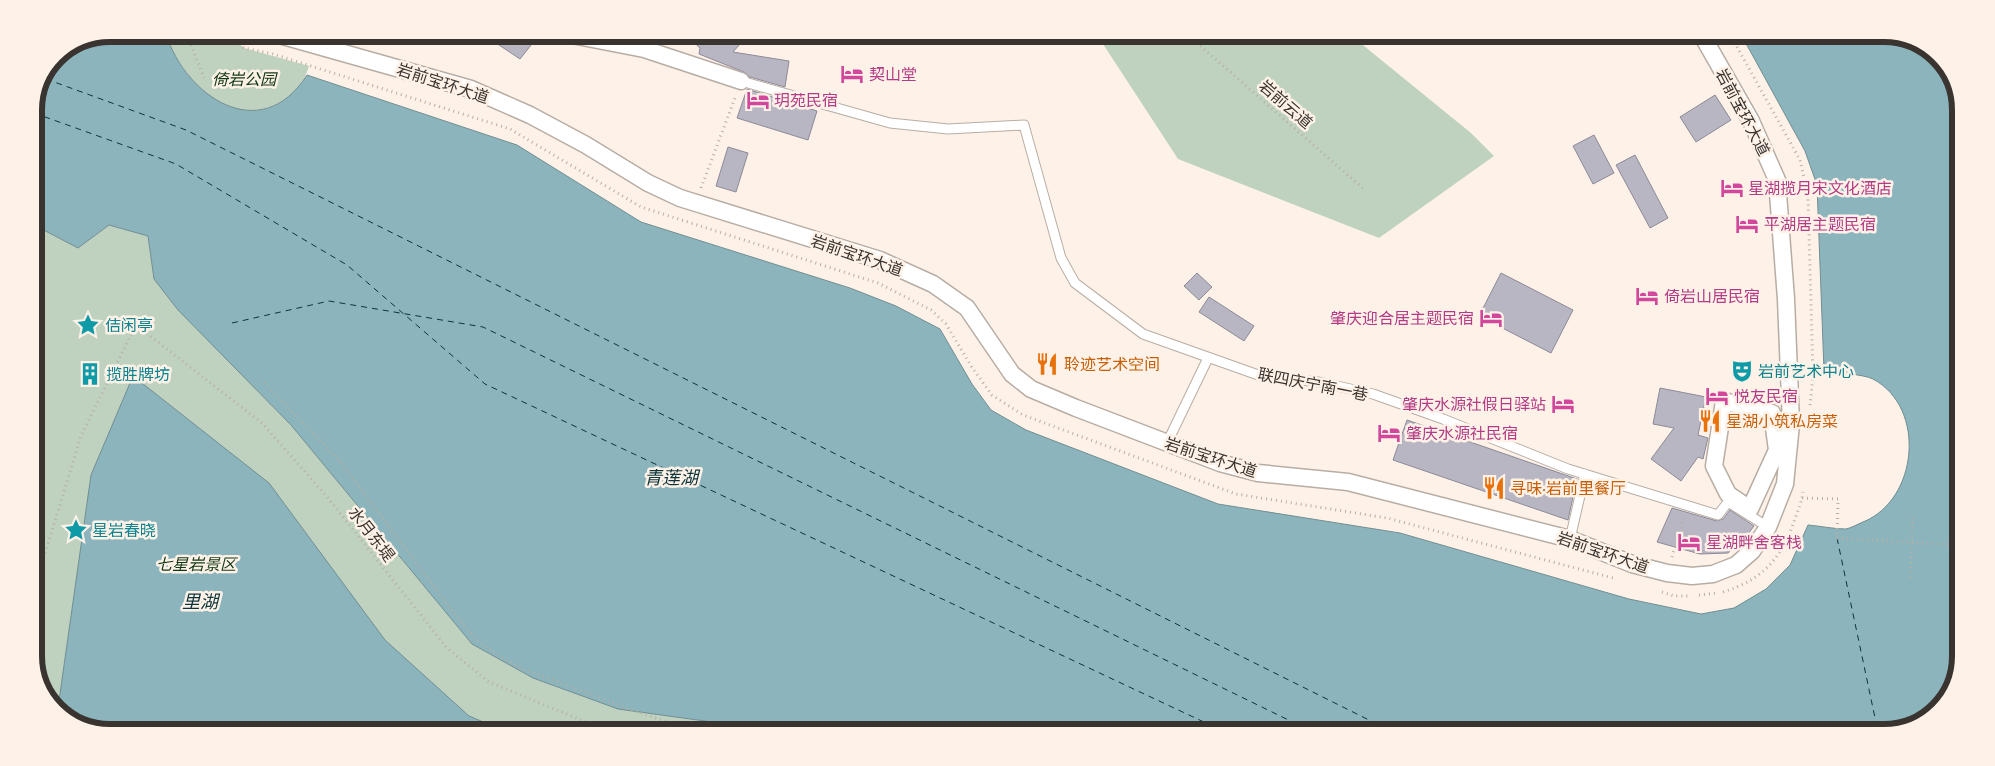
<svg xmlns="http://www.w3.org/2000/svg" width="1995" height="766" font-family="Spectral,'Noto Sans SC',serif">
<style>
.green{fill:#bfd2c0}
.water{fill:#8bb4bc;stroke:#728e92}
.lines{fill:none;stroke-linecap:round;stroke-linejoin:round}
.ferry{stroke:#0c343b;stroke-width:1;stroke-dasharray:6 5;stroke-linecap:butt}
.building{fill:#b8b6c3;stroke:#8c8a97}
.lane-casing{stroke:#b8ada4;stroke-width:11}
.street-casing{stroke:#b8ada4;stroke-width:19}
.path{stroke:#b7aea6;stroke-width:3;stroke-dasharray:1 4;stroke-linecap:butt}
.lane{stroke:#fff;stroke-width:9}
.street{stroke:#fff;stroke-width:16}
.labels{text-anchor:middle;stroke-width:5;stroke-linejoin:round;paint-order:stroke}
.hotel-label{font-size:16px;fill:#b23c85;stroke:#fef2e8;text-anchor:start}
.park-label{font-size:16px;font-style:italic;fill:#0d3613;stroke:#fef2e8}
.street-label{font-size:16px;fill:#393430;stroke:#fef2e8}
.culture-label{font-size:16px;fill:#0d838f;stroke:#fef2e8;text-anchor:start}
.food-label{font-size:16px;fill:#c56008;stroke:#fef2e8;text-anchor:start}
.water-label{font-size:18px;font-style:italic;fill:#0c343b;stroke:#fef2e8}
.rim{fill:none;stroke:#393430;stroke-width:6}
</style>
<rect width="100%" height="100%" fill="#fef2e8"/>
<path class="green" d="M 166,34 L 228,34 L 244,48 L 309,66 C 299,103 253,123 219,103 C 196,90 174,59 166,34 Z
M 1091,36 L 1353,37 L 1471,133 L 1494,156 L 1379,238 L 1178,159 L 1103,44 Z
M 34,225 L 78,248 L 109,225 L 148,236 L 154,279 L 178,309 L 291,425 L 472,644 L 533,678 L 618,709 L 901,727 L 912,730 L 86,728 L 49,702 L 34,661 Z"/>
<path class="water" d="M 111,34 L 166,34 C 186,97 261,147 307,75 L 517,145 L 641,222 L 850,288 L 896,306 L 940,329 L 972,384 L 991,410 L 1026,430 L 1218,504 L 1400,533 L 1629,599 L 1701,614 L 1734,608 L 1766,589 L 1790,565 L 1808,525 C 1820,526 1834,529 1846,529 C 1851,528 1858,524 1863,522 C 1918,500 1927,408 1873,379 C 1863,374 1836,373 1824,371 L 1817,185 L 1805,151 L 1743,38 L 1909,38 L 1946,64 L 1961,105 L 1957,680 L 1931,717 L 1885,732 L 912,730 L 901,727 L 712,722 L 618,709 L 533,678 L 472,644 L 291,425 L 178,310 L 154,279 L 148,236 L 109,225 L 78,248 L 34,225 L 34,106 L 56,56 Z
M 133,376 L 269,483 L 385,640 L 469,716 L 500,729 L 86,728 L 58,708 L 91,475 Z"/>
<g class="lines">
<path class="ferry" d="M 46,79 L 186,130 L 1391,731
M 34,113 L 176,164 L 347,265 L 485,384 L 1223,731
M 232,323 L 329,301 L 483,327 L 1311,731
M 1837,538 L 1878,732"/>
</g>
<path class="building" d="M 484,35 L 539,35 L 520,59 Z
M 686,35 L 748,35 L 733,52 L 789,61 L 785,87 L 750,77 L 744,72 L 699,54 L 700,48 Z
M 747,89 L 817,111 L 808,140 L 737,118 Z
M 1715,95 L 1731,120 L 1696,142 L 1680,117 Z
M 1594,135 L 1614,173 L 1593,184 L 1573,146 Z
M 728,147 L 748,153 L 736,192 L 716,186 Z
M 1635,155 L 1668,218 L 1650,228 L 1616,165 Z
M 1197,273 L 1212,287 L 1199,300 L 1184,286 Z
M 1501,273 L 1573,310 L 1551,353 L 1479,316 Z
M 1209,297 L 1254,326 L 1244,341 L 1199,312 Z
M 1660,388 L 1706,397 L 1698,435 L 1708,438 L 1703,459 L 1698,457 L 1681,481 L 1651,459 L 1674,428 L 1653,424 Z
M 1407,420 L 1577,479 L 1568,520 L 1393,460 Z
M 1672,508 L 1717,521 L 1723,519 L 1730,510 L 1754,526 L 1744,539 L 1728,553 L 1700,554 L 1657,542 Z"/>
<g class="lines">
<defs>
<path id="lane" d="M 741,81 L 890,123 L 948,129 L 1024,125 L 1061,258 L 1075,283 L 1143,334 L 1261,376 L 1319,382 L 1373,394 L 1443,419 L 1568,469 L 1718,515 L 1728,502 L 1768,527
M 1167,443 L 1208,358
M 1570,539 L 1585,474"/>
<path id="street" d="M 276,34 L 471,89 L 530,115 L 586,145 L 648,183 L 680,198 L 880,260 L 933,284 L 967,308 L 1012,374 L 1031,389 L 1076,408 L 1220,463 L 1258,473 L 1348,482 L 1570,539 L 1632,564 L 1667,573 L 1692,576 L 1713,574 L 1736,565 L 1752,551 L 1768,527 L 1785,484 L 1791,424 L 1786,299 L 1777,180 L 1751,121 L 1703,37
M 572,35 L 644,49 L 741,81
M 1724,401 L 1772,413 L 1777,450 L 1750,509 L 1728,494 L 1714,466 Z"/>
</defs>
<use href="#lane" class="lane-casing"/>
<use href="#street" class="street-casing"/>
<path class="path" d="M 228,34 L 244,48 L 273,54 L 510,129 L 641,207 L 878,283 L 931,310 L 946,324 L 971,366 L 992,395 L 1023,415 L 1236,494 L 1387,518 L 1613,578
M 242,34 L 244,48
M 1189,36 L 1366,191
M 1732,38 L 1800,160 L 1808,195 L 1813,376 L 1810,406
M 191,45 L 204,78
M 701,188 L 735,98
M 264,383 L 339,460 L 453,612 L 479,643 L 521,668 L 629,709 L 680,726 L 708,730
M 1802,498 L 1838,499 L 1837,538 L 1958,545
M 1672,557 L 1683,518
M 1910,578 L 1913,517
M 34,581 L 44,557 L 81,436 L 136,325 L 262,423 L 328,498 L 447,648 L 489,682 L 603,729
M 1662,592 L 1674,596 L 1690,596
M 1723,592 C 1762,580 1781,559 1794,522 C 1797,512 1802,502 1803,492
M 1699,595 L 1717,593"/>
<use href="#lane" class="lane"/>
<use href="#street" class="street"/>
</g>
<defs>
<symbol id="hotel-bare" viewBox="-9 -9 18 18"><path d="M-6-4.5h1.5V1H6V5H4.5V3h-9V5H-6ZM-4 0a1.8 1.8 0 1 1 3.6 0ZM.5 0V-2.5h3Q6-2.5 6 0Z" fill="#d1479c" stroke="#fef2e8" stroke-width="2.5" paint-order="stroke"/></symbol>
<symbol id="sight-bare" viewBox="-9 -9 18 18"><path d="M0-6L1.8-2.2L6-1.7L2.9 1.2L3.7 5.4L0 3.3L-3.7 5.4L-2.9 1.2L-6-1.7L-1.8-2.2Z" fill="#0f9aa8" stroke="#fef2e8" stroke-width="2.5" paint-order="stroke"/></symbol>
<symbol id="restaurant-bare" viewBox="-9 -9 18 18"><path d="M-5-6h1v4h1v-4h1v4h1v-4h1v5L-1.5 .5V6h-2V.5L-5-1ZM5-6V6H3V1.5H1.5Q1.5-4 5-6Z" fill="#e8710a" stroke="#fef2e8" stroke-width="2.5" paint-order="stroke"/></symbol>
<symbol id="theatre-bare" viewBox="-9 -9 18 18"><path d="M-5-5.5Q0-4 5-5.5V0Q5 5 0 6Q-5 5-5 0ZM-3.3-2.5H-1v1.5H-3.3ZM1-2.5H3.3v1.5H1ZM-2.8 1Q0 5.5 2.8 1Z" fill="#0f9aa8" stroke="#fef2e8" stroke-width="2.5" paint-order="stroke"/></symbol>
<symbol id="building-bare" viewBox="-9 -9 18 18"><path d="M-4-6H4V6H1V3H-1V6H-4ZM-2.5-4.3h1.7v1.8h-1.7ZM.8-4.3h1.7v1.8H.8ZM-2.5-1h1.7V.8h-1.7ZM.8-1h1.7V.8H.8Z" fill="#0f9aa8" stroke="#fef2e8" stroke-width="2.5" paint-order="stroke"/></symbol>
</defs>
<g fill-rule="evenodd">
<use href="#hotel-bare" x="836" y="58" width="32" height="32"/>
<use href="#hotel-bare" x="742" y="84" width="32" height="32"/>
<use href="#hotel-bare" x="1716" y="172" width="32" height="32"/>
<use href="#hotel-bare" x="1731" y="208" width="32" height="32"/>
<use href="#hotel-bare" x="1631" y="280" width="32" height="32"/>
<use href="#hotel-bare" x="1475" y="302" width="32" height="32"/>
<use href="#sight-bare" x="72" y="309" width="32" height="32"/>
<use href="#restaurant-bare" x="1031" y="348" width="32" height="32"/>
<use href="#theatre-bare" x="1726" y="355" width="32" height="32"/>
<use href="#building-bare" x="74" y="358" width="32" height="32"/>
<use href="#hotel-bare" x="1701" y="380" width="32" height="32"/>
<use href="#hotel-bare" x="1547" y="388" width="32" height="32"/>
<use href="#restaurant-bare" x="1694" y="405" width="32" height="32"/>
<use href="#hotel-bare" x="1373" y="417" width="32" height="32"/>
<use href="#restaurant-bare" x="1478" y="472" width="32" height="32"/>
<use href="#sight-bare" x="60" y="514" width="32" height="32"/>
<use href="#hotel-bare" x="1673" y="526" width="32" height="32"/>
</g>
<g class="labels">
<g class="hotel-label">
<text x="869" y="80">契山堂</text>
<text x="774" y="106">玥苑民宿</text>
<text x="1748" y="194">星湖揽月宋文化酒店</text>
<text x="1764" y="230">平湖居主题民宿</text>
<text x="1664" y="302">倚岩山居民宿</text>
<text x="1474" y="324" text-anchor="end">肇庆迎合居主题民宿</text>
<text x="1734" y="402">悦友民宿</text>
<text x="1546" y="410" text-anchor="end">肇庆水源社假日驿站</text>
<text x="1406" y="439">肇庆水源社民宿</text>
<text x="1706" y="548">星湖畔舍客栈</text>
</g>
<g class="park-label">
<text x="244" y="85">倚岩公园</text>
<text x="196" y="570">七星岩景区</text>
</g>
<g class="street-label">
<text transform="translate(443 83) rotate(18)" y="6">岩前宝环大道</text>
<text transform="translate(1286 104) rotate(41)" y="6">岩前云道</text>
<text transform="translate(1743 112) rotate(62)" y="6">岩前宝环大道</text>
<text transform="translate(857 255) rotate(19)" y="6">岩前宝环大道</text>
<text transform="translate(1313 384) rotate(11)" y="6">联四庆宁南一巷</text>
<text transform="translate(1211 457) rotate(18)" y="6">岩前宝环大道</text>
<text transform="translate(372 534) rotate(52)" y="6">水月东堤</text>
<text transform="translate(1603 552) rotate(19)" y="6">岩前宝环大道</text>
</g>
<g class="culture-label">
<text x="105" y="331">佶闲亭</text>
<text x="1758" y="377">岩前艺术中心</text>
<text x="106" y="380">揽胜牌坊</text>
<text x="92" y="536">星岩春晓</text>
</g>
<g class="food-label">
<text x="1064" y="370">聆迹艺术空间</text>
<text x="1726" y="427">星湖小筑私房菜</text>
<text x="1510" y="494">寻味·岩前里餐厅</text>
</g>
<g class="water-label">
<text x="671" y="484">青莲湖</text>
<text x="200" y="608">里湖</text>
</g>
</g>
<path d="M0 0H1995V766H0ZM110 42H1884A68 68 0 0 1 1952 110V656A68 68 0 0 1 1884 724H110A68 68 0 0 1 42 656V110A68 68 0 0 1 110 42Z" fill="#fef2e8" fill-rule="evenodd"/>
<path class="rim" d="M110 42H1884A68 68 0 0 1 1952 110V656A68 68 0 0 1 1884 724H110A68 68 0 0 1 42 656V110A68 68 0 0 1 110 42Z"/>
</svg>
